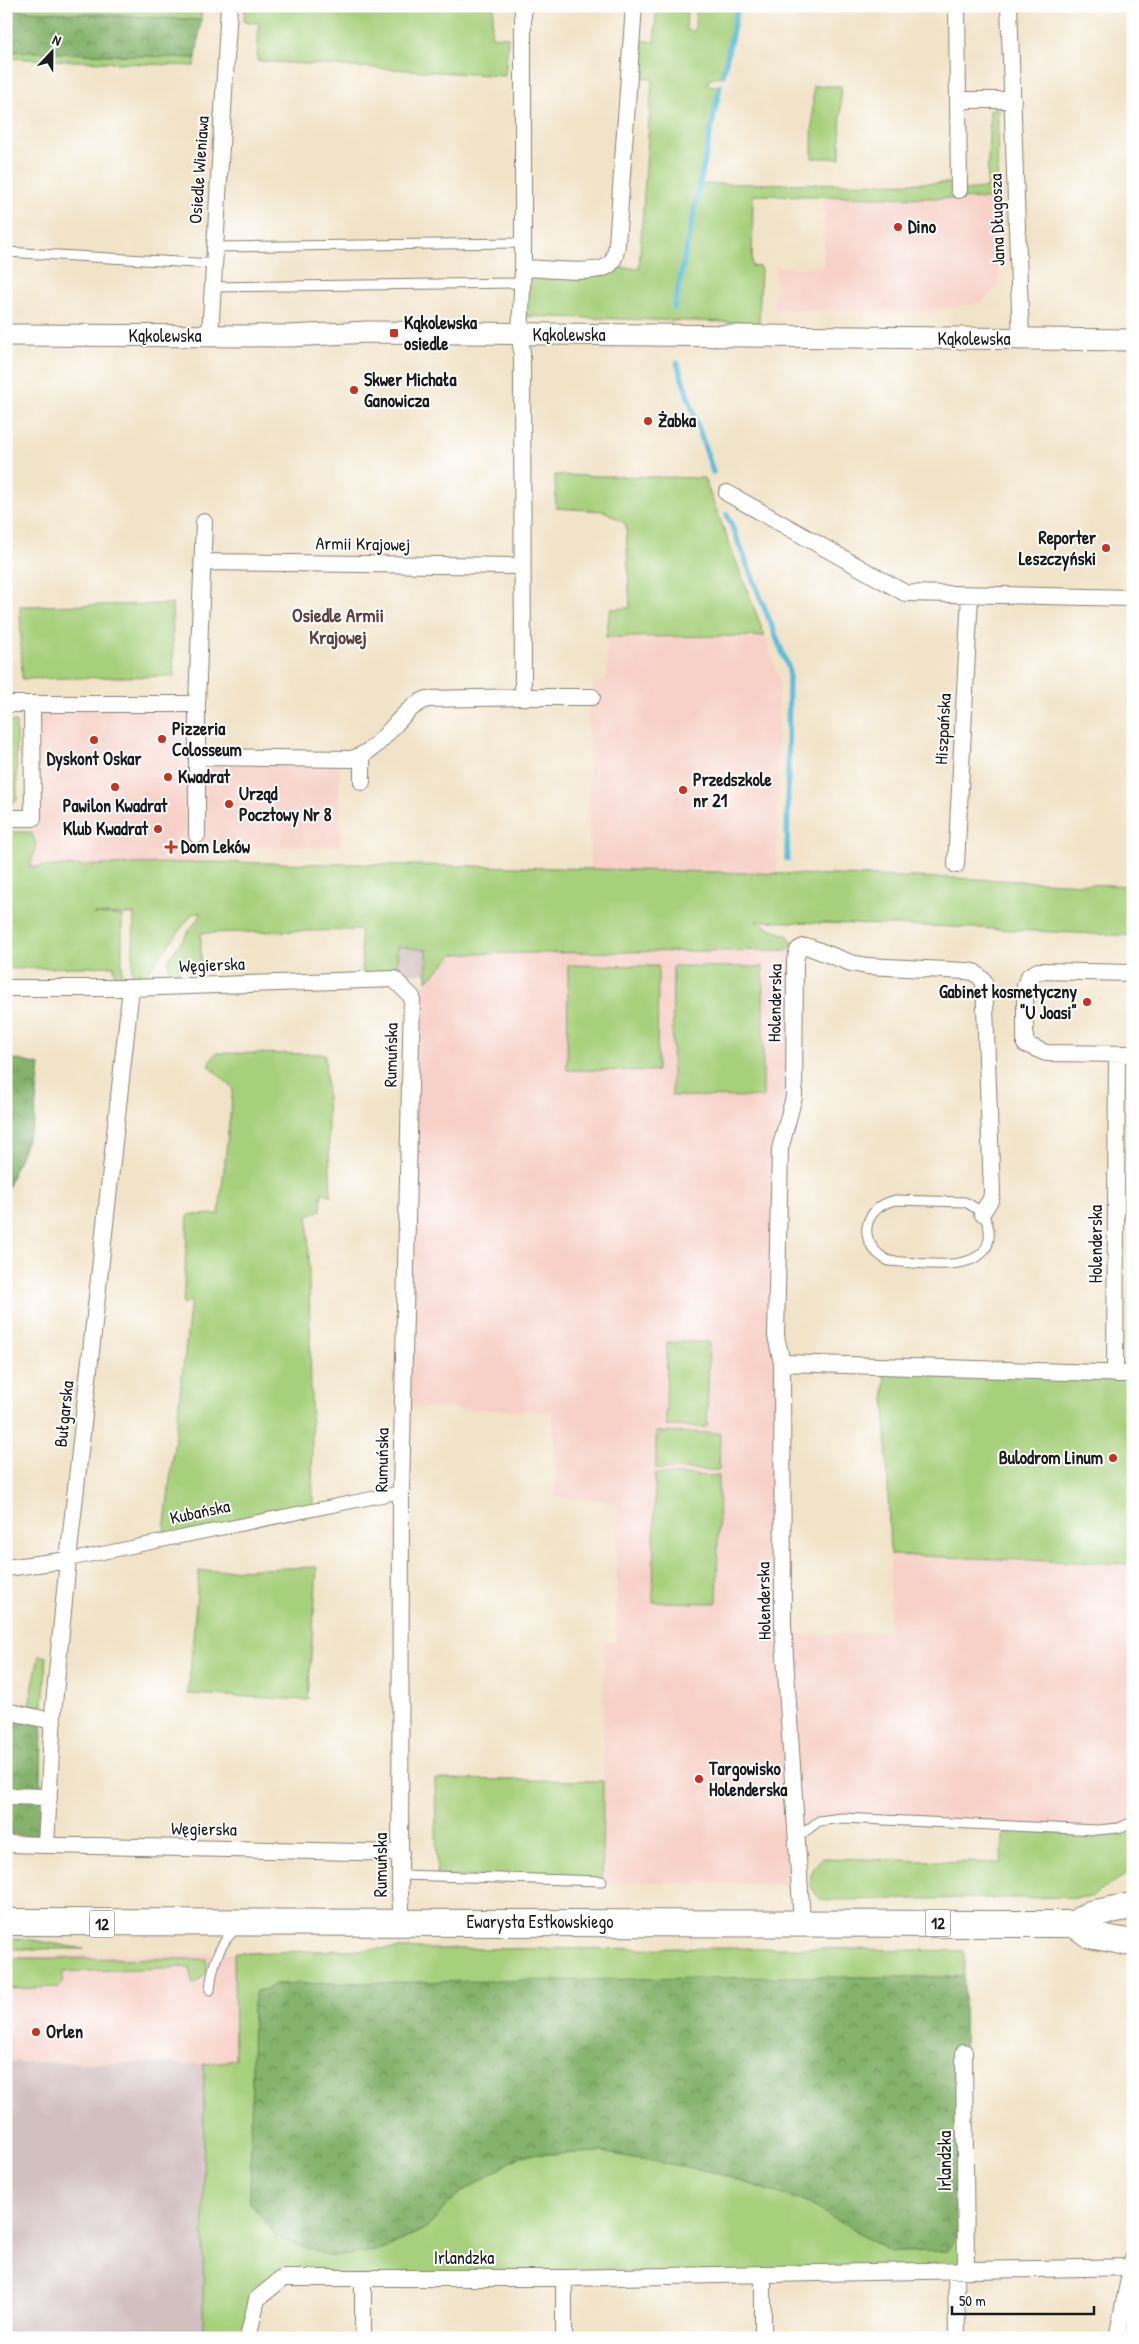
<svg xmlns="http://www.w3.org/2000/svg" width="1139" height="2344" font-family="'Patrick Hand',sans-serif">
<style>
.built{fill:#f7d1c8}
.industrial{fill:#d2bfc0}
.green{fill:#a7d07c;stroke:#62764c}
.forest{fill:url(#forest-crowns);stroke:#506744}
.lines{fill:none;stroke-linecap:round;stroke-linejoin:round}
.stream{stroke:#5ebddc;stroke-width:5.5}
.service-casing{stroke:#868072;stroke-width:11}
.pedestrian-casing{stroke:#868072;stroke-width:14}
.minor-casing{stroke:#868072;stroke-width:18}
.tertiary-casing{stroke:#868072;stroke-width:23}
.primary-casing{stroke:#868072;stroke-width:28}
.service{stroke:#fff;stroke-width:9}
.pedestrian{stroke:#fff;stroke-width:12}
.minor{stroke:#fff;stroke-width:16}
.tertiary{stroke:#fff;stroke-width:21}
.primary{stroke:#fff;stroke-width:26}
.poi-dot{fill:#c8321e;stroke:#fff;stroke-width:2}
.labels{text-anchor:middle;stroke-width:4;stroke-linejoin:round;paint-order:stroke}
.shield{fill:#fff;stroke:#606060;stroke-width:1}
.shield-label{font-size:16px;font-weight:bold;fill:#1c1c1c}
.street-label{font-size:18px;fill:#1c1c1c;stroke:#fff}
.poi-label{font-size:18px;font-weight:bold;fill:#1c1c1c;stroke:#fff;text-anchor:start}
.neighbourhood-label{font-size:19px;font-weight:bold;fill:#604242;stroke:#fff}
</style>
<defs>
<pattern id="forest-crowns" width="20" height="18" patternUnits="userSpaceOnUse" patternTransform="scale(1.25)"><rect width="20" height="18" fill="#85b26c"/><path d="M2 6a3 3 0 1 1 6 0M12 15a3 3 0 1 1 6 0" fill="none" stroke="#6c9058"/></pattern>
</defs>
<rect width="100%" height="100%" fill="#fff"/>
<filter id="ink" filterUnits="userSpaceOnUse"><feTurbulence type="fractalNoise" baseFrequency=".02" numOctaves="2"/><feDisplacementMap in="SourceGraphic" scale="10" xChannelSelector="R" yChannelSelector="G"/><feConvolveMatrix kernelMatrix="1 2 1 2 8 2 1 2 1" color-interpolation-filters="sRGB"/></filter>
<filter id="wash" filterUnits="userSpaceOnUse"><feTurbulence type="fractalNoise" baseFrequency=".0096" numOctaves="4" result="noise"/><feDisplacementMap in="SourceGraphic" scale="20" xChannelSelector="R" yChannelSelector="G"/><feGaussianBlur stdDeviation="1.12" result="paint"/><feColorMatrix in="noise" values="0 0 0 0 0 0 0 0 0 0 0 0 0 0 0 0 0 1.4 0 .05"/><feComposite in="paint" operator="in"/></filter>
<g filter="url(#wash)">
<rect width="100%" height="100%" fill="#f1e3c7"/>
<path class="built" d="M 824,196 L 997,199 L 999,285 L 982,302 L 924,312 L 774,309 L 776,267 L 823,267 Z
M 765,636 L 779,678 L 777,873 L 590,878 L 588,706 L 592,706 L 592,682 L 607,681 L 606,637 Z
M 32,704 L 197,704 L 198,757 L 339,758 L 340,846 L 223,848 L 215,854 L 197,862 L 29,868 L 33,818 Z
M 798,950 L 794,1097 L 780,1149 L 784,1636 L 890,1631 L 890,1555 L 1133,1564 L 1133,1822 L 1119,1828 L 819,1821 L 798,1837 L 800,1885 L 602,1881 L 604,1642 L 616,1642 L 617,1501 L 556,1498 L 553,1412 L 403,1407 L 412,997 L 453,954 Z
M 234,1953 L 235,2060 L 204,2064 L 6,2062 L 6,1956 Z"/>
<path class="industrial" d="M 397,946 L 427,950 L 427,974 L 397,973 Z
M 6,2062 L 204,2064 L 203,2338 L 6,2338 Z"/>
<path class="green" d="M 6,6 L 202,6 L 201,20 L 6,10 Z
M 245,6 L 494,6 L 491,36 L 508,37 L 505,76 L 257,61 L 259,23 L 244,22 Z
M 657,6 L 687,6 L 686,30 L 695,31 L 696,6 L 738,6 L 723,75 L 709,80 L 707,85 L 720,86 L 701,184 L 959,183 L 959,190 L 987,188 L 990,109 L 998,108 L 997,199 L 753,195 L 752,266 L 761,267 L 759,323 L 521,316 L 523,268 L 639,268 L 652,79 L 638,77 L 641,40 L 654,42 Z
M 6,51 L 196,58 L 194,66 L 6,58 Z
M 813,86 L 841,86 L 840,158 L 812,158 Z
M 555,475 L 704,478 L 765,636 L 606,637 L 610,609 L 630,608 L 626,524 L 604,511 L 556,508 Z
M 172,604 L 174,676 L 22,679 L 20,606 Z
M 6,721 L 16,722 L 17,800 L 11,804 L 6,804 Z
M 6,832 L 31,832 L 36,844 L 30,867 L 206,862 L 476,866 L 952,878 L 1133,886 L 1133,936 L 955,927 L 755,921 L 788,936 L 793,944 L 788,950 L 454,954 L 427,981 L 427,950 L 397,946 L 397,973 L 363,980 L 360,930 L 201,933 L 201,964 L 179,965 L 178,978 C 169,976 169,969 168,960 L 202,913 L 193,913 L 144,977 L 132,980 L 134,914 L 93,914 L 122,916 L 122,979 L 115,980 L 114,966 L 6,969 Z
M 568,965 L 658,966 L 657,1071 L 567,1070 Z
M 673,966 L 763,967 L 763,1097 L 672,1096 Z
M 216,1053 L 325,1054 L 331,1196 L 322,1192 L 321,1210 L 308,1217 L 313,1510 L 163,1540 L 191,1300 L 183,1305 L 188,1215 L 219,1214 L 233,1088 L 208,1065 Z
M 667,1342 L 709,1342 L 707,1427 L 666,1426 Z
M 884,1366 L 1133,1372 L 1133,1564 L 890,1555 Z
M 656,1432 L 720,1433 L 719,1470 L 656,1469 Z
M 655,1474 L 719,1476 L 717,1603 L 653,1602 Z
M 317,1567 L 308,1700 L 188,1694 L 199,1571 Z
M 39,1655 L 47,1657 L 43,1705 L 29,1706 Z
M 435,1779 L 603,1781 L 602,1881 L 437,1876 Z
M 1133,1822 L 1133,1870 L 1091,1897 L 822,1900 C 806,1887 807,1872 823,1858 L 1001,1863 L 1004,1826 L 1097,1830 Z
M 6,1939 L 27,1939 L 84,1949 L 6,1949 Z
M 793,1948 L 964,1951 L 964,1977 L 276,1984 L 267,1989 L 256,1991 L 253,2003 L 250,2202 L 276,2236 L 382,2250 L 428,2227 L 457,2195 L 522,2155 L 601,2152 L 709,2171 L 808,2203 L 891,2252 L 965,2224 L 966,2270 L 283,2278 L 257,2299 L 248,2338 L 203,2338 L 204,2064 L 235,2060 L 234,1953 L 385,1949 Z
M 6,1958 L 206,1959 C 210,1969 203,1981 192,1984 L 190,1967 L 63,1972 L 62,1984 L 59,1987 L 8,1989 L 6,1994 Z"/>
<path class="forest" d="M 6,10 L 201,20 L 196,58 L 6,51 Z
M 6,1057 L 40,1065 L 34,1123 L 6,1191 Z
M 6,1718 L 42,1726 L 40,1838 L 11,1834 L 6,1796 Z
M 780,1977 L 964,1977 L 965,2223 L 948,2251 L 891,2252 L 808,2203 L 709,2171 L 601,2152 L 522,2155 L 457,2195 L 428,2227 L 382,2250 L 332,2257 L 276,2236 L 250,2202 L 253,2003 L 256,1991 L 267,1989 L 276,1984 Z"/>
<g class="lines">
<path class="stream" d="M 723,75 L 738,6
M 674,308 L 720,86
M 677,363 L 713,472
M 727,514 L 789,669 L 787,859"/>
</g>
</g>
<g filter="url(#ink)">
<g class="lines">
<defs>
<path id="service" d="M 214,247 L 522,243
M 6,252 L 213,264
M 212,287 L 523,283
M 895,1200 L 965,1202 C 977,1208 987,1215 989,1230 C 994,1278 916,1262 889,1261 C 857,1245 860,1209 895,1200 Z
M 798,1837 L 819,1821 L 842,1818 L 1097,1830 L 1119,1828 L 1133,1822
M 401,1875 L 602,1881
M 210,1990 C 212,1967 218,1943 237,1928"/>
<path id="pedestrian" d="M 68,1560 L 401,1492"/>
<path id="minor" d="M 957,6 L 959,190
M 1009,6 L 1021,339
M 958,100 L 1013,100
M 523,268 C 540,268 597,276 609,265 C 615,260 616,251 617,244 L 634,6
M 210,336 L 229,6
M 727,493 L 905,593 L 1133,598
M 203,562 L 522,566
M 523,697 L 592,697
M 6,704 L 197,704 L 197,835
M 197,704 L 204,522
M 198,757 L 351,759 C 385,750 396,711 427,699 L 523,697 L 522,353 L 520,335 L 523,268 L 523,6
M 362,782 L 362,756
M 6,818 L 33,818 L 32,704
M 956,865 L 970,595
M 1133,973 L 1038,971 L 1029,976 L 1025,985 L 1025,1044 L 1046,1053 L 1133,1054
M 6,988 L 131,988 L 394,979 L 412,997 L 401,1492 L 400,1892 L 402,1924
M 982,1213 L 991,1199 L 992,1192 L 984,981 L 974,972 L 965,971 L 867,966 L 851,963 L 809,947 L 803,947 L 798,950 L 795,961 L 794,1097 L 780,1149 L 776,1336 L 782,1363 L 1133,1374
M 782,1363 L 783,1625 L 802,1922
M 1115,1374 L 1117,1054
M 6,1568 L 68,1560
M 6,1711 L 53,1721
M 6,1796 L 49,1797
M 6,1844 L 401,1853
M 46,1845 L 53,1714 L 68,1560 L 131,988
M 964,2052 L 966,2270
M 956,2270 L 957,2338
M 763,2274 L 763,2338
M 363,2278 L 363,2338
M 248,2338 L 257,2299 L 283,2278 L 564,2278 L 1133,2267
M 564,2338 L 564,2278
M 1117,2338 L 1133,2259"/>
<path id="tertiary" d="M 6,335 L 290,336 L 368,332 L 1133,340"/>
<path id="primary" d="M 6,1922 L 1074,1924 L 1090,1914 L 1132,1906
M 1074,1924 L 1090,1935 L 1132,1943"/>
</defs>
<use href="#service" class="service-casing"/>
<use href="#pedestrian" class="pedestrian-casing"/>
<use href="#minor" class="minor-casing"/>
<use href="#tertiary" class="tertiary-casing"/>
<use href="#primary" class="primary-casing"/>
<use href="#service" class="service"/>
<use href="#pedestrian" class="pedestrian"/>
<use href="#minor" class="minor"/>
<use href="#tertiary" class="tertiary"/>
<use href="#primary" class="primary"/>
</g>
</g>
<g class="poi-dot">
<circle cx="898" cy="227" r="5"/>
<rect x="389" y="328" width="10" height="10" rx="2.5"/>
<circle cx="354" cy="390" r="5"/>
<circle cx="648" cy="421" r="5"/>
<circle cx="1106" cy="548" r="5"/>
<circle cx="162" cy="739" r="5"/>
<circle cx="94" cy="740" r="5"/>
<circle cx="168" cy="777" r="5"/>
<circle cx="115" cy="787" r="5"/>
<circle cx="683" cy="790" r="5"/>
<circle cx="229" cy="804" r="5"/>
<circle cx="158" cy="829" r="5"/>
<path d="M168.5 839.5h5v5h5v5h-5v5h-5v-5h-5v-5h5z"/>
<circle cx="1087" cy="1002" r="5"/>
<circle cx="1113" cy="1458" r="5"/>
<circle cx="699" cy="1779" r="5"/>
<circle cx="36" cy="2032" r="5"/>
</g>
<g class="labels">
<g class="shield">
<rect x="925.5" y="1909.5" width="25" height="27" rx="4"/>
<rect x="89.5" y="1910.5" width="25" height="27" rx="4"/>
</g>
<g class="shield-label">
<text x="938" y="1929">12</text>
<text x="102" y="1930">12</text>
</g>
<g class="street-label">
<text transform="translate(199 170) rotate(-86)" y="6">Osiedle Wieniawa</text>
<text transform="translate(997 220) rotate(-92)" y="6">Jana Długosza</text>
<text x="569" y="341">Kąkolewska</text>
<text x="165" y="342">Kąkolewska</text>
<text x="974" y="345">Kąkolewska</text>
<text transform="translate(363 544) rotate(1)" y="6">Armii Krajowej</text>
<text transform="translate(943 729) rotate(-87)" y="6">Hiszpańska</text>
<text transform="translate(212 965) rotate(-2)" y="6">Węgierska</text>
<text transform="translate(775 1003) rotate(-89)" y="6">Holenderska</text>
<text transform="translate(391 1055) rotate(-89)" y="6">Rumuńska</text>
<text transform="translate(1096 1244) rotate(-90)" y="6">Holenderska</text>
<text transform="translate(64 1414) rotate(-84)" y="6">Bułgarska</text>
<text transform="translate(382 1460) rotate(-89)" y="6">Rumuńska</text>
<text transform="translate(200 1512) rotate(-12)" y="6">Kubańska</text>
<text transform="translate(764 1601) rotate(-91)" y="6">Holenderska</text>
<text transform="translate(204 1829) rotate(1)" y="6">Węgierska</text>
<text transform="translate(381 1865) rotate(-90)" y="6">Rumuńska</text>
<text x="540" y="1928">Ewarysta Estkowskiego</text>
<text transform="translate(945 2161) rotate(-90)" y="6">Irlandzka</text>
<text x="464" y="2264">Irlandzka</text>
</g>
<g class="poi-label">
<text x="908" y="233">Dino</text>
<text x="404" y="329">Kąkolewska<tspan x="404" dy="21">osiedle</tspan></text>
<text x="364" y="386">Skwer Michała<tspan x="364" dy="21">Ganowicza</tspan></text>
<text x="658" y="427">Żabka</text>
<text x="1096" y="544" text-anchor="end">Reporter<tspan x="1096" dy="21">Leszczyński</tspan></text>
<text x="172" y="735">Pizzeria<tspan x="172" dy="21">Colosseum</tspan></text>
<text x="94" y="765" text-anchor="middle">Dyskont Oskar</text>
<text x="178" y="783">Kwadrat</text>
<text x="693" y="786">Przedszkole<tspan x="693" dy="21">nr 21</tspan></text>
<text x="239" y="800">Urząd<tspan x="239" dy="21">Pocztowy Nr 8</tspan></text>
<text x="115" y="812" text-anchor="middle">Pawilon Kwadrat</text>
<text x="148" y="835" text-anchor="end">Klub Kwadrat</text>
<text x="181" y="853">Dom Leków</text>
<text x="1077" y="998" text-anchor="end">Gabinet kosmetyczny<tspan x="1077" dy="21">"U Joasi"</tspan></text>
<text x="1103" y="1464" text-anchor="end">Bulodrom Linum</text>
<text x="709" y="1775">Targowisko<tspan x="709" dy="21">Holenderska</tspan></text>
<text x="46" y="2038">Orlen</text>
</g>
<g class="neighbourhood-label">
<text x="338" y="622">Osiedle Armii<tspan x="338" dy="22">Krajowej</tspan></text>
</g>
</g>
<rect width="1139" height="2344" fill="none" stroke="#fff" stroke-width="25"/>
<g transform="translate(52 52) rotate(22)" stroke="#ffffff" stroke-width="4" paint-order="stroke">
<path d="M0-4L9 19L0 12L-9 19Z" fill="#1c1c1c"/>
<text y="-8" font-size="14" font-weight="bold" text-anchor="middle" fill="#1c1c1c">N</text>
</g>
<path d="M952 2306v8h142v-8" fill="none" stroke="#1c1c1c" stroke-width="2.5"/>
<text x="959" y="2306" font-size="15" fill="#1c1c1c" stroke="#ffffff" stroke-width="4" paint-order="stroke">50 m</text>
</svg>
